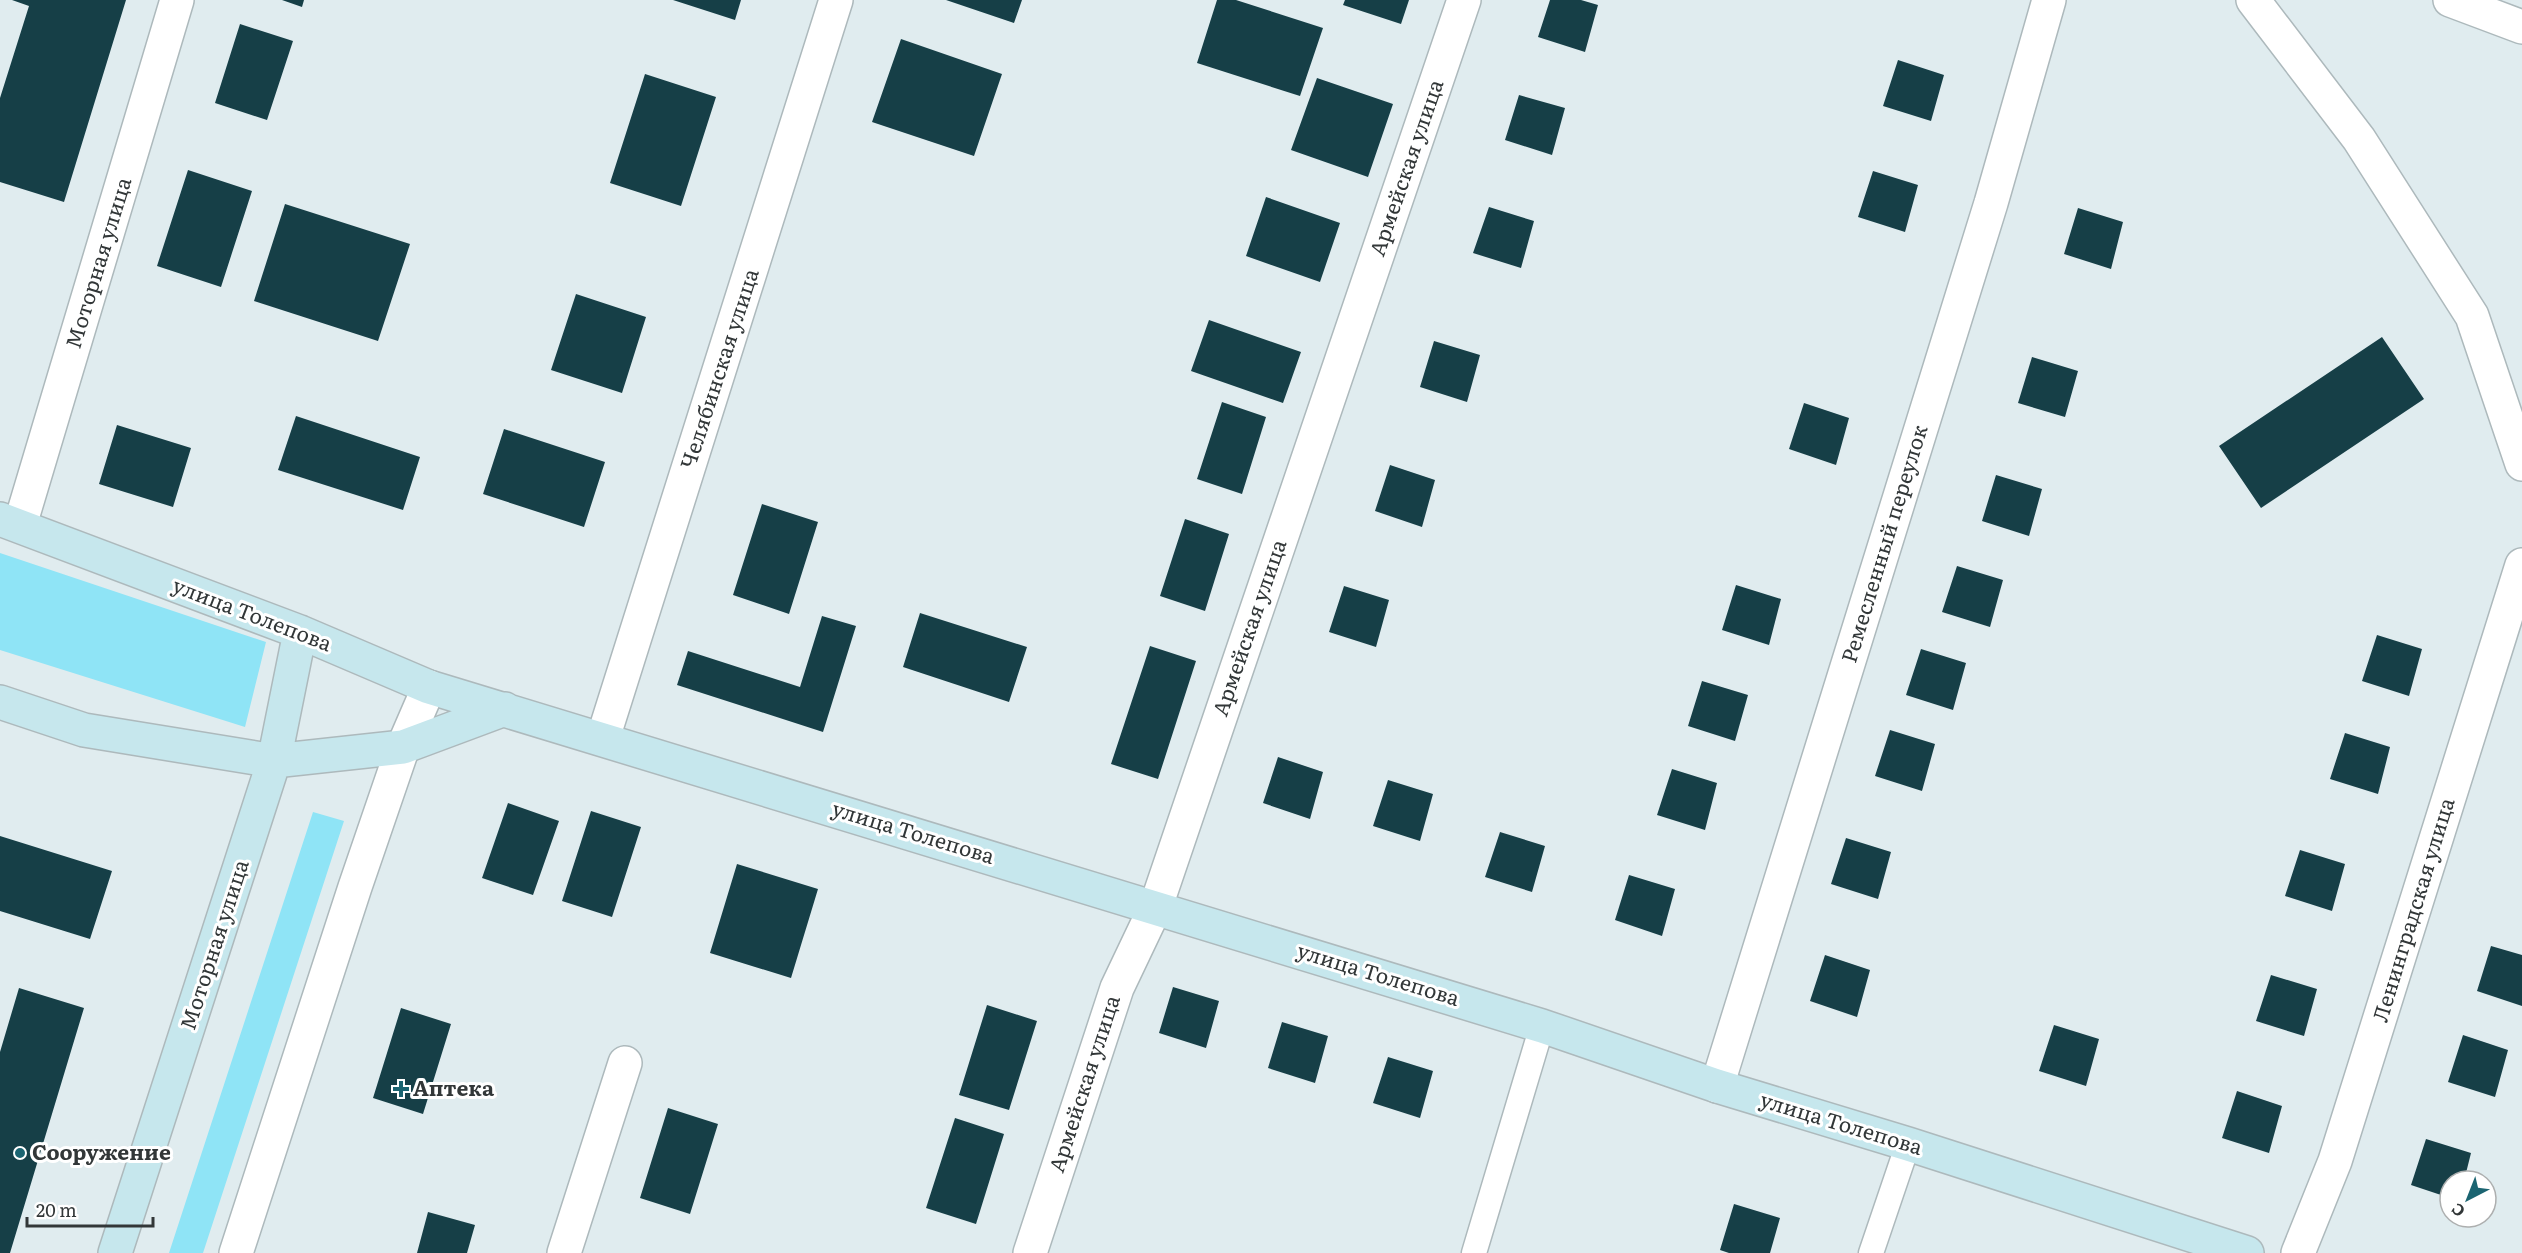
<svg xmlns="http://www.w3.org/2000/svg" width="2522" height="1253" font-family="Literata,serif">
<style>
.green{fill:#8fe4f6}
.building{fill:#163f47}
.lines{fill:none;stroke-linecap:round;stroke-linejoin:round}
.lane-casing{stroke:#adb9bc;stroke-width:27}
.street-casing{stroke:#adb9bc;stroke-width:36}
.secondary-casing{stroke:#adb9bc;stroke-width:36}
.lane{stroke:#fff;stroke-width:24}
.street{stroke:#fff;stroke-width:33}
.secondary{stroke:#c6e7ed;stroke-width:33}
.poi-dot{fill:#1b6471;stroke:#fff;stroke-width:2}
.labels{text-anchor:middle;stroke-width:6;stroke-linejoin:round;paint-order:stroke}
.street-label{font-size:21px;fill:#323738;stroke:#fff}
.poi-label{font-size:21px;font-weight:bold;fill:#323738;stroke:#fff;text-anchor:start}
</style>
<rect width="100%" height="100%" fill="#e0ecef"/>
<path class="green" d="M 0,553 L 266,642 L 245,727 L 0,650 Z
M 313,812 L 344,821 L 203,1253 L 169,1253 Z"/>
<path class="building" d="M 12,0 L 126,0 L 64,202 L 0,182 L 0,98 L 29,6 Z
M 282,0 L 304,0 L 302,7 Z
M 673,0 L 741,0 L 735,20 Z
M 946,0 L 1022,0 L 1014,23 Z
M 1217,0 L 1236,0 L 1323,28 L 1300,96 L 1197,63 Z
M 1345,0 L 1409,0 L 1401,24 L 1343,5 Z
M 1550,0 L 1581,0 L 1598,5 L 1585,52 L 1538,37 Z
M 240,24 L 293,41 L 267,120 L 215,103 Z
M 901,39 L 1002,74 L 974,156 L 872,122 Z
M 1898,60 L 1944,75 L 1931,121 L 1883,106 Z
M 645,74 L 716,97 L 681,206 L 610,183 Z
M 1317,78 L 1393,104 L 1368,177 L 1291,150 Z
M 1519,95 L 1565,108 L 1552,155 L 1505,140 Z
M 188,170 L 252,191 L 221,287 L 157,266 Z
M 1873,171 L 1918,185 L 1905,232 L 1858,217 Z
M 1266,197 L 1340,223 L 1320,282 L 1246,256 Z
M 285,204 L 410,244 L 378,341 L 254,301 Z
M 1489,207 L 1534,221 L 1521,268 L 1473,253 Z
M 2078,208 L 2123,222 L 2111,269 L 2064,254 Z
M 576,294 L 646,317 L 622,393 L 551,370 Z
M 1209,320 L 1301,352 L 1283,403 L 1191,371 Z
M 2382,337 L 2424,399 L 2261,508 L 2219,446 Z
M 1434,341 L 1480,355 L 1467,402 L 1420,387 Z
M 2032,357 L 2078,371 L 2065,417 L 2018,403 Z
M 1222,402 L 1266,417 L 1242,494 L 1197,479 Z
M 1804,403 L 1849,418 L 1836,465 L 1789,449 Z
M 296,416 L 420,457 L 403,510 L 278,470 Z
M 117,425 L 191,448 L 173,507 L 99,484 Z
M 504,429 L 605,462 L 584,527 L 483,494 Z
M 1390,465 L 1435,480 L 1422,527 L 1375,511 Z
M 1996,475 L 2042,489 L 2029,536 L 1982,521 Z
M 762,504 L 818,522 L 789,614 L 733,595 Z
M 1185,519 L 1229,534 L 1205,611 L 1160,596 Z
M 1957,566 L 2003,580 L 1990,627 L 1942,612 Z
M 1736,585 L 1781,599 L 1769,645 L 1722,630 Z
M 1344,586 L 1389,600 L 1376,647 L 1329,632 Z
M 920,613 L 1027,647 L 1009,702 L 903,667 Z
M 822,616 L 856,626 L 823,732 L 677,685 L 688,651 L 800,687 Z
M 2377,635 L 2422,649 L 2409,696 L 2362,681 Z
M 1150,646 L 1196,661 L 1158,779 L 1111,764 Z
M 1921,649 L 1966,663 L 1953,710 L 1906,695 Z
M 1702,681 L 1748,695 L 1735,741 L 1688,726 Z
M 1890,730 L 1935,744 L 1922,791 L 1875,776 Z
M 2345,733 L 2390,747 L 2378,794 L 2330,779 Z
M 1278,757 L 1323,772 L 1310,819 L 1263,803 Z
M 1672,769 L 1717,783 L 1705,830 L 1657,815 Z
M 1388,780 L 1433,794 L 1420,841 L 1373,826 Z
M 508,803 L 559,821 L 533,895 L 482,878 Z
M 591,811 L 641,827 L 612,917 L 562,901 Z
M 1500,832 L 1545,846 L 1532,892 L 1485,877 Z
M 0,836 L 112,871 L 90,939 L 0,911 Z
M 1846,838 L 1891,852 L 1878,899 L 1831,884 Z
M 2300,850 L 2345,864 L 2332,911 L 2285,896 Z
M 737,864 L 818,889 L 791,978 L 710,953 Z
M 1629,875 L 1675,889 L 1662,936 L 1615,920 Z
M 2491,946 L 2522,955 L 2522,1006 L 2477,991 Z
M 1825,955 L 1870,970 L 1857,1017 L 1810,1001 Z
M 2271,975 L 2317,989 L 2304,1036 L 2256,1021 Z
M 1173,987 L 1219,1001 L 1206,1048 L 1159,1033 Z
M 19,988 L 84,1008 L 10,1253 L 0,1253 L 0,1052 Z
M 987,1005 L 1037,1021 L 1009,1110 L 959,1095 Z
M 401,1008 L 451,1024 L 423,1114 L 373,1098 Z
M 1282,1022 L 1328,1036 L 1315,1083 L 1268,1068 Z
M 2054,1025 L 2099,1039 L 2086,1086 L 2039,1071 Z
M 2463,1035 L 2508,1050 L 2495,1097 L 2448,1082 Z
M 1388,1057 L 1433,1071 L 1420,1118 L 1373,1103 Z
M 2237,1091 L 2282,1106 L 2269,1153 L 2222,1138 Z
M 668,1108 L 718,1124 L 690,1214 L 640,1198 Z
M 955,1118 L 1004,1134 L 976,1224 L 926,1208 Z
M 2426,1139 L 2471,1153 L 2464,1181 L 2450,1181 L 2450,1198 L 2411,1185 Z
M 1734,1204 L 1780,1218 L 1770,1253 L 1729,1253 L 1720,1250 Z
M 428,1212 L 475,1225 L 467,1253 L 417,1253 Z"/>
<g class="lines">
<defs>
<path id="lane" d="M 1474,1253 L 1542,1026
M 1871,1253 L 1908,1144"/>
<path id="street" d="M 2253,0 L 2359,139 L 2472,316 L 2522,464
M 2450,0 L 2522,27
M 20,525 L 177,0
M 603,738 L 836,0
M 1717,1086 L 1991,203 L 2049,0
M 236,1253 L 355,887 L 403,747 L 429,687
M 564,1253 L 625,1063
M 1030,1253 L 1117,988 L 1156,906 L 1464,0
M 2298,1253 L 2335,1161 L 2522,565"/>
<path id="secondary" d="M 0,519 L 300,632 L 429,687 L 1542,1026 L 1717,1086 L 1908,1144 L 2247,1253
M 0,702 L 84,730 L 274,761 L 403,747 L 505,709
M 115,1253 L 274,761 L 300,632"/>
</defs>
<use href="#lane" class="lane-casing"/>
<use href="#street" class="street-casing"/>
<use href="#secondary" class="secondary-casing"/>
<use href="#lane" class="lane"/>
<use href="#street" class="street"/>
<use href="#secondary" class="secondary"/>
</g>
<g class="poi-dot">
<path d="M398 1080h6v6h6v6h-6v6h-6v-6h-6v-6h6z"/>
<circle cx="20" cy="1153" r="6"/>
</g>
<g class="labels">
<g class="street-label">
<text transform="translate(1407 168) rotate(-71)" y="7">Армейская улица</text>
<text transform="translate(99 263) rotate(-73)" y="7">Моторная улица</text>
<text transform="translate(720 369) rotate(-72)" y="7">Челябинская улица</text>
<text transform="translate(1885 544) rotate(-73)" y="7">Ремесленный переулок</text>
<text transform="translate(252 615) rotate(21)" y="7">улица Толепова</text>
<text transform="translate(1250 628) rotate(-71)" y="7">Армейская улица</text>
<text transform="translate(913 833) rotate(17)" y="7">улица Толепова</text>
<text transform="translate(2414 910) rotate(-73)" y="7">Ленинградская улица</text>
<text transform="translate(215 945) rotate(-72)" y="7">Моторная улица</text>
<text transform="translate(1378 975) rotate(17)" y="7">улица Толепова</text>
<text transform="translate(1085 1084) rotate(-72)" y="7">Армейская улица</text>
<text transform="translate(1841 1124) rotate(17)" y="7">улица Толепова</text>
</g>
<g class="poi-label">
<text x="413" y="1096">Аптека</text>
<text x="32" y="1160">Сооружение</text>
</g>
</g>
<g transform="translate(2468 1199) rotate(222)"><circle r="28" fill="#ffffff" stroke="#adafaf" stroke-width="1.5"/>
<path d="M0-4.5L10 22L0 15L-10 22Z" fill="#1b6471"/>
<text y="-9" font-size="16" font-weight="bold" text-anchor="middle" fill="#323738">С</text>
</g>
<path d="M27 1217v9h126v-9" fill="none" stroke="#323738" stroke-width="3"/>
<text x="36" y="1217" font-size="18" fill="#323738" stroke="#ffffff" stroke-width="4.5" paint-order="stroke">20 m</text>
</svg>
